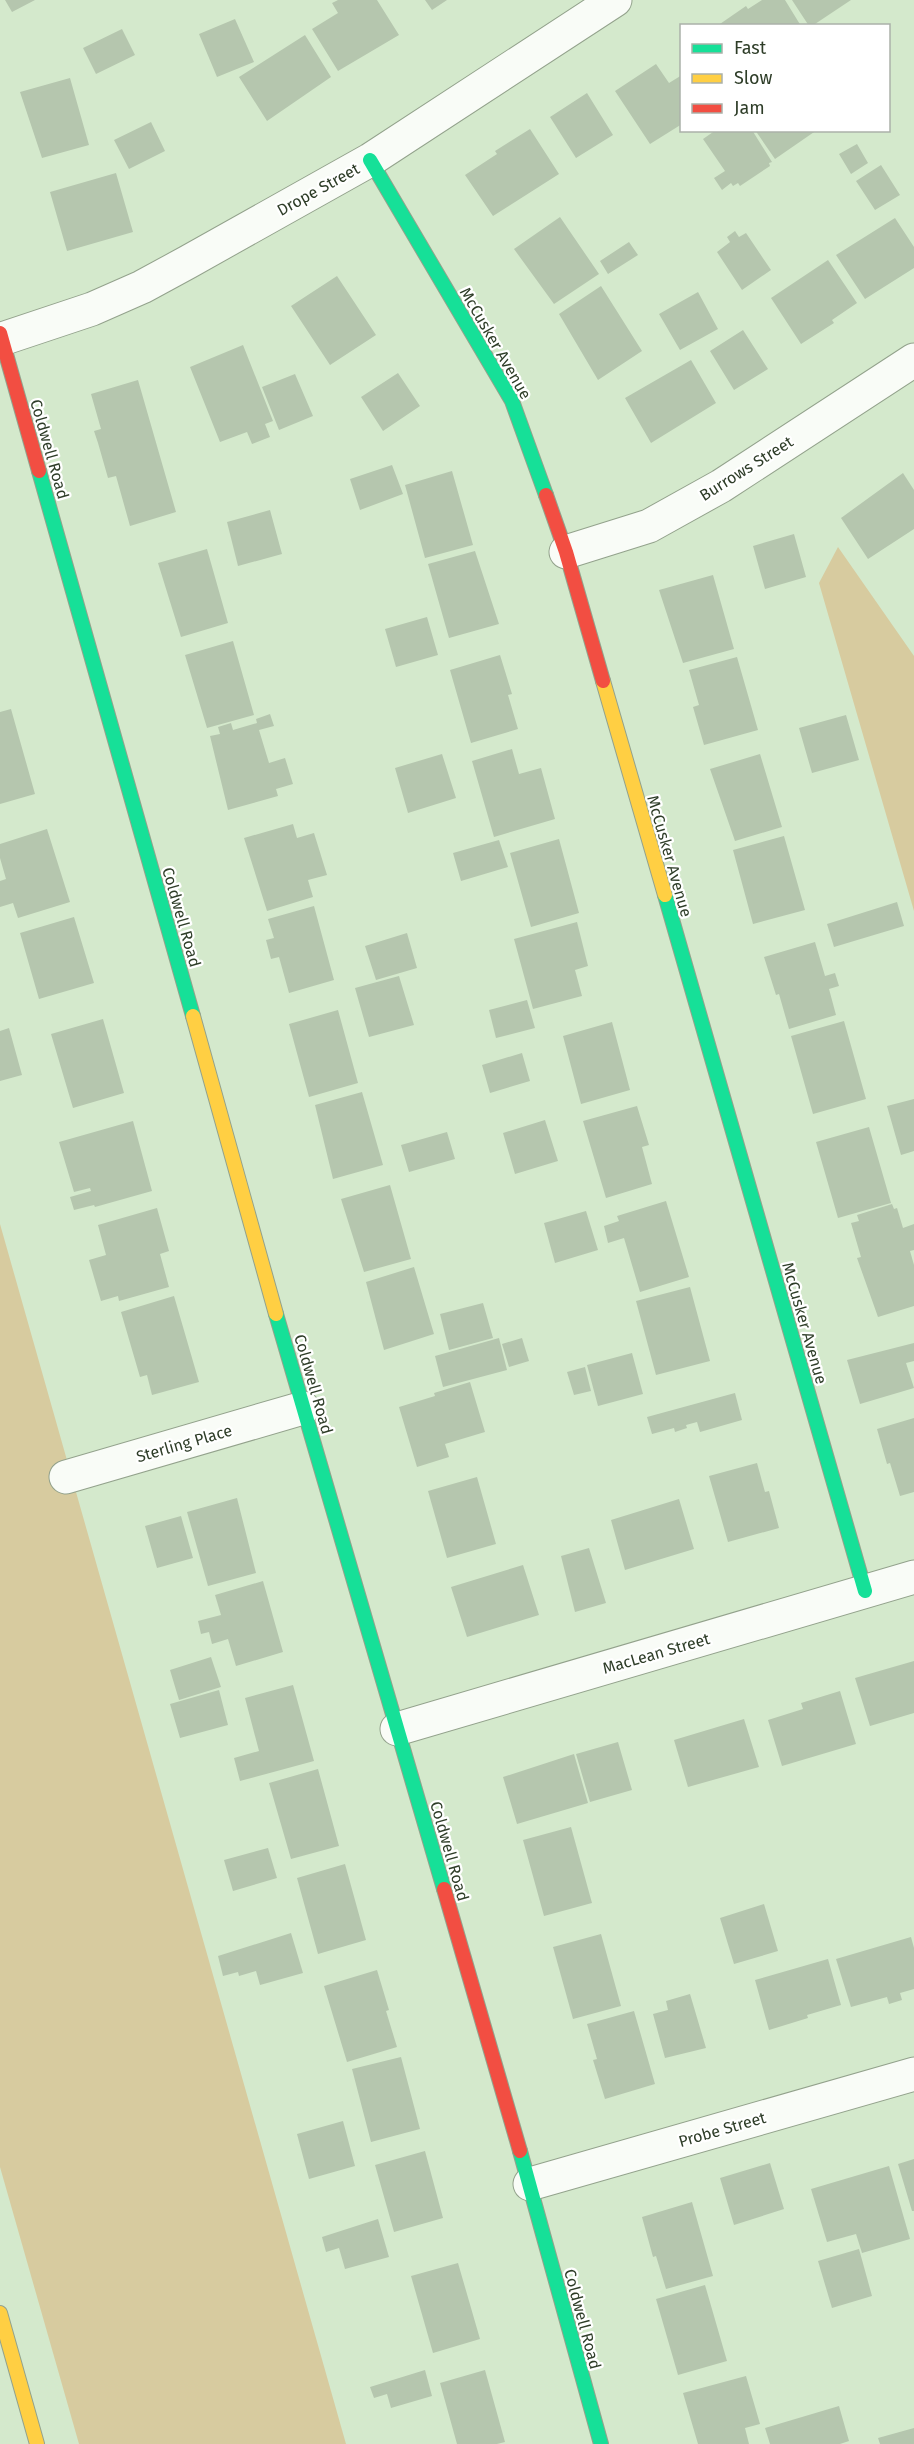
<svg xmlns="http://www.w3.org/2000/svg" width="914" height="2444" font-family="'Fira Sans',sans-serif">
<style>
.green{fill:#d7cb9f}
.building{fill:#b5c6ae}
.lines{fill:none;stroke-linecap:round;stroke-linejoin:round}
.street-casing{stroke:#93a28c;stroke-width:35}
.fast-casing{stroke:#93a28c;stroke-width:16}
.slow-casing{stroke:#93a28c;stroke-width:16}
.jam-casing{stroke:#93a28c;stroke-width:16}
.street{stroke:#f9fcf7;stroke-width:33}
.fast{stroke:#16e098;stroke-width:14}
.slow{stroke:#ffcf43;stroke-width:14}
.jam{stroke:#f24e42;stroke-width:14}
.labels{text-anchor:middle;stroke-width:4.5;stroke-linejoin:round;paint-order:stroke}
.street-label{font-size:16px;fill:#2e3d28;stroke:#fff}
</style>
<rect width="100%" height="100%" fill="#d4e9cc"/>
<path class="green" d="M 838,547 L 914,656 L 914,911 L 819,583 Z
M 0,1224 L 346,2444 L 79,2444 L 0,2167 Z"/>
<path class="building" d="M 5,0 L 35,0 L 12,12 Z
M 338,0 L 377,0 L 399,35 L 338,71 L 312,29 L 338,13 L 332,3 Z
M 425,0 L 447,0 L 432,10 Z
M 762,0 L 785,0 L 801,26 L 717,26 L 746,6 L 748,9 Z
M 792,0 L 851,0 L 812,26 L 809,26 Z
M 235,19 L 254,62 L 217,77 L 199,34 Z
M 122,29 L 135,55 L 96,74 L 83,48 Z
M 305,35 L 331,77 L 267,121 L 239,77 Z
M 656,64 L 669,83 L 682,75 L 682,124 L 650,144 L 615,91 Z
M 70,78 L 89,145 L 42,158 L 20,92 Z
M 587,93 L 613,135 L 576,158 L 550,117 Z
M 151,122 L 165,151 L 129,169 L 114,140 Z
M 530,129 L 559,174 L 493,216 L 465,175 L 497,154 L 495,151 Z
M 716,130 L 752,130 L 772,162 L 769,163 L 770,166 L 740,186 L 738,183 L 733,186 L 731,183 L 722,190 L 714,178 L 725,171 L 703,139 Z
M 755,130 L 817,130 L 775,159 Z
M 857,144 L 868,163 L 851,174 L 839,154 Z
M 881,165 L 900,195 L 875,210 L 856,181 Z
M 116,173 L 133,232 L 67,251 L 50,192 Z
M 560,217 L 599,274 L 554,304 L 514,249 Z
M 895,218 L 914,247 L 914,268 L 865,299 L 836,255 Z
M 735,231 L 739,237 L 746,233 L 771,270 L 742,290 L 717,252 L 730,242 L 727,237 Z
M 629,242 L 638,255 L 608,274 L 600,261 Z
M 828,260 L 857,303 L 832,320 L 834,323 L 801,344 L 771,298 Z
M 337,276 L 376,335 L 330,365 L 291,306 Z
M 601,286 L 642,351 L 598,380 L 559,314 Z
M 698,292 L 718,329 L 680,350 L 659,314 Z
M 743,330 L 768,369 L 734,390 L 710,351 Z
M 243,345 L 273,421 L 265,424 L 270,437 L 252,444 L 247,432 L 220,442 L 190,367 Z
M 691,360 L 716,403 L 651,443 L 625,398 Z
M 398,373 L 420,406 L 383,431 L 361,397 Z
M 295,374 L 313,416 L 279,430 L 262,387 Z
M 138,380 L 176,512 L 130,526 L 116,476 L 108,478 L 98,443 L 94,431 L 101,429 L 91,394 Z
M 392,465 L 403,494 L 360,510 L 350,479 Z
M 452,471 L 473,545 L 425,558 L 405,485 Z
M 903,473 L 914,490 L 914,529 L 868,559 L 841,518 Z
M 270,510 L 282,554 L 238,566 L 227,522 Z
M 794,534 L 806,577 L 765,589 L 753,546 Z
M 207,549 L 228,623 L 181,637 L 158,563 Z
M 475,551 L 499,624 L 449,638 L 428,564 Z
M 713,575 L 734,649 L 683,663 L 659,590 Z
M 427,617 L 438,655 L 396,667 L 385,629 Z
M 233,641 L 254,715 L 207,728 L 185,655 Z
M 500,655 L 512,694 L 508,695 L 518,729 L 471,743 L 450,670 Z
M 737,657 L 758,730 L 704,745 L 693,707 L 699,705 L 689,670 Z
M 11,709 L 35,794 L 0,804 L 0,712 Z
M 270,714 L 274,726 L 259,730 L 269,763 L 285,758 L 293,784 L 276,789 L 278,796 L 228,810 L 210,736 L 220,734 L 218,727 L 231,723 L 233,730 L 257,723 L 256,719 Z
M 846,715 L 859,760 L 812,773 L 799,728 Z
M 512,749 L 519,774 L 541,768 L 555,819 L 494,837 L 472,761 Z
M 442,754 L 456,798 L 408,813 L 395,768 Z
M 760,754 L 782,827 L 735,841 L 710,769 Z
M 293,824 L 297,838 L 314,833 L 327,875 L 308,880 L 313,897 L 267,911 L 244,838 Z
M 47,829 L 70,902 L 18,918 L 13,903 L 0,907 L 0,881 L 6,879 L 0,858 L 0,844 Z
M 784,836 L 805,910 L 753,924 L 733,850 Z
M 559,839 L 579,913 L 531,927 L 510,853 Z
M 499,840 L 508,867 L 461,881 L 453,853 Z
M 897,902 L 904,926 L 834,947 L 827,924 Z
M 314,906 L 334,980 L 289,993 L 279,957 L 271,959 L 266,940 L 274,938 L 268,919 Z
M 74,917 L 94,983 L 39,999 L 20,933 Z
M 577,922 L 588,966 L 575,970 L 582,996 L 533,1009 L 514,939 Z
M 407,933 L 417,968 L 376,980 L 365,946 Z
M 815,942 L 825,976 L 835,973 L 839,986 L 829,989 L 836,1015 L 789,1029 L 779,994 L 776,995 L 764,957 Z
M 399,976 L 414,1025 L 369,1037 L 355,988 Z
M 527,1000 L 535,1028 L 496,1038 L 489,1010 Z
M 338,1010 L 358,1083 L 309,1097 L 289,1024 Z
M 103,1019 L 124,1093 L 73,1108 L 51,1034 Z
M 844,1021 L 866,1099 L 813,1114 L 791,1036 Z
M 612,1022 L 630,1090 L 581,1104 L 563,1036 Z
M 9,1028 L 22,1075 L 0,1081 L 0,1031 Z
M 522,1053 L 530,1081 L 490,1093 L 482,1065 Z
M 362,1092 L 383,1165 L 333,1179 L 315,1105 Z
M 914,1099 L 914,1151 L 901,1155 L 887,1106 Z
M 637,1106 L 649,1145 L 642,1147 L 652,1184 L 606,1198 L 583,1121 Z
M 545,1120 L 558,1161 L 515,1174 L 503,1133 Z
M 133,1121 L 152,1191 L 95,1207 L 94,1205 L 74,1210 L 70,1197 L 91,1191 L 90,1188 L 74,1192 L 59,1142 Z
M 869,1127 L 891,1203 L 838,1218 L 816,1142 Z
M 447,1132 L 455,1159 L 409,1172 L 401,1145 Z
M 390,1185 L 411,1259 L 364,1272 L 341,1199 Z
M 666,1201 L 689,1277 L 640,1292 L 624,1238 L 608,1243 L 604,1226 L 619,1221 L 617,1216 Z
M 892,1204 L 894,1209 L 897,1208 L 903,1228 L 914,1224 L 914,1250 L 910,1251 L 914,1265 L 914,1306 L 878,1317 L 857,1258 L 861,1257 L 851,1223 L 859,1221 L 857,1215 Z
M 157,1208 L 169,1251 L 160,1254 L 169,1287 L 119,1301 L 118,1296 L 101,1301 L 89,1260 L 106,1255 L 98,1225 Z
M 586,1211 L 598,1250 L 555,1263 L 544,1223 Z
M 414,1267 L 434,1334 L 384,1350 L 366,1282 Z
M 690,1287 L 710,1361 L 656,1375 L 636,1301 Z
M 174,1296 L 199,1382 L 152,1395 L 147,1375 L 140,1377 L 121,1312 Z
M 483,1303 L 493,1338 L 449,1350 L 440,1314 Z
M 499,1338 L 507,1370 L 443,1387 L 435,1356 Z
M 522,1338 L 529,1361 L 509,1367 L 502,1344 Z
M 914,1343 L 914,1361 L 906,1363 L 914,1388 L 860,1404 L 847,1360 Z
M 632,1353 L 643,1394 L 598,1406 L 587,1365 Z
M 585,1367 L 591,1391 L 574,1395 L 567,1372 Z
M 470,1382 L 485,1432 L 445,1444 L 449,1457 L 417,1467 L 399,1407 L 435,1396 L 434,1393 Z
M 735,1393 L 742,1420 L 700,1432 L 697,1422 L 686,1425 L 687,1428 L 675,1432 L 674,1428 L 652,1434 L 647,1417 Z
M 914,1418 L 914,1492 L 900,1496 L 890,1463 L 887,1464 L 877,1429 Z
M 757,1463 L 765,1492 L 769,1491 L 779,1528 L 728,1542 L 709,1476 Z
M 477,1477 L 496,1544 L 447,1558 L 428,1491 Z
M 237,1498 L 256,1573 L 208,1586 L 187,1512 Z
M 679,1499 L 694,1549 L 625,1570 L 611,1520 Z
M 181,1516 L 193,1558 L 157,1568 L 145,1526 Z
M 589,1548 L 606,1603 L 575,1612 L 561,1556 Z
M 523,1565 L 539,1615 L 467,1637 L 451,1587 Z
M 263,1581 L 283,1652 L 236,1666 L 228,1639 L 212,1644 L 209,1632 L 201,1634 L 198,1621 L 221,1615 L 215,1595 Z
M 211,1657 L 221,1687 L 179,1700 L 170,1670 Z
M 914,1661 L 914,1713 L 870,1726 L 855,1678 Z
M 293,1685 L 314,1761 L 240,1781 L 234,1758 L 259,1751 L 245,1698 Z
M 219,1690 L 228,1725 L 180,1738 L 170,1704 Z
M 840,1691 L 856,1744 L 782,1766 L 768,1720 L 803,1709 L 801,1703 Z
M 744,1719 L 759,1767 L 688,1787 L 674,1740 Z
M 618,1742 L 632,1790 L 590,1802 L 576,1754 Z
M 574,1754 L 588,1803 L 517,1824 L 503,1777 Z
M 318,1769 L 339,1846 L 291,1859 L 269,1783 Z
M 571,1827 L 592,1903 L 544,1916 L 523,1840 Z
M 268,1848 L 277,1878 L 233,1891 L 224,1860 Z
M 345,1864 L 366,1940 L 318,1954 L 297,1878 Z
M 764,1904 L 778,1951 L 734,1964 L 720,1918 Z
M 291,1933 L 303,1973 L 260,1985 L 256,1971 L 239,1976 L 238,1972 L 223,1976 L 218,1956 Z
M 601,1934 L 621,2006 L 573,2019 L 553,1947 Z
M 911,1937 L 914,1948 L 914,1989 L 900,1993 L 902,2000 L 889,2004 L 887,1997 L 851,2007 L 836,1959 Z
M 828,1959 L 841,2005 L 807,2015 L 808,2018 L 769,2030 L 755,1980 Z
M 377,1970 L 389,2010 L 386,2011 L 397,2047 L 347,2062 L 324,1986 Z
M 690,1994 L 706,2048 L 665,2058 L 653,2014 L 668,2010 L 666,2001 Z
M 634,2011 L 655,2084 L 605,2099 L 593,2060 L 597,2059 L 587,2024 Z
M 401,2057 L 420,2129 L 371,2142 L 352,2069 Z
M 343,2121 L 355,2166 L 309,2179 L 297,2134 Z
M 425,2151 L 443,2218 L 394,2232 L 375,2165 Z
M 914,2159 L 914,2211 L 912,2211 L 898,2164 Z
M 770,2163 L 784,2209 L 734,2225 L 720,2178 Z
M 889,2166 L 910,2239 L 862,2253 L 856,2234 L 827,2242 L 811,2189 Z
M 692,2202 L 713,2276 L 666,2289 L 656,2256 L 653,2257 L 642,2217 Z
M 378,2219 L 389,2257 L 345,2269 L 339,2248 L 326,2252 L 322,2237 Z
M 859,2249 L 872,2296 L 832,2308 L 818,2261 Z
M 458,2263 L 480,2339 L 433,2353 L 411,2276 Z
M 705,2285 L 727,2361 L 678,2375 L 656,2299 Z
M 425,2370 L 432,2396 L 391,2408 L 387,2394 L 374,2398 L 370,2387 Z
M 485,2370 L 505,2442 L 497,2444 L 457,2444 L 440,2383 Z
M 746,2376 L 760,2424 L 745,2428 L 749,2444 L 698,2444 L 683,2393 Z
M 839,2406 L 849,2441 L 840,2444 L 770,2444 L 765,2428 Z
M 914,2428 L 914,2444 L 880,2444 L 878,2438 Z"/>
<g class="lines">
<defs>
<path id="street" d="M 2,339 L 92,309 L 142,287 L 188,262 L 370,160 L 615,0
M 566,552 L 649,526 L 721,486 L 914,360
M 66,1477 L 303,1408
M 397,1729 L 914,1577
M 530,2184 L 914,2074"/>
<path id="fast" d="M 370,160 L 512,401 L 546,495
M 39,471 L 193,1016
M 665,895 L 865,1591
M 276,1314 L 444,1889
M 520,2151 L 601,2444"/>
<path id="slow" d="M 603,681 L 665,895
M 193,1016 L 276,1314
M 0,2313 L 37,2444"/>
<path id="jam" d="M 0,333 L 39,471
M 546,495 L 566,552 L 603,681
M 444,1889 L 520,2151"/>
</defs>
<use href="#street" class="street-casing"/>
<use href="#fast" class="fast-casing"/>
<use href="#slow" class="slow-casing"/>
<use href="#jam" class="jam-casing"/>
<use href="#street" class="street"/>
<use href="#fast" class="fast"/>
<use href="#slow" class="slow"/>
<use href="#jam" class="jam"/>
</g>
<g class="labels">
<g class="street-label">
<text transform="translate(318 189) rotate(-29)" y="6">Drope Street</text>
<text transform="translate(496 343) rotate(60)" y="6">McCusker Avenue</text>
<text transform="translate(50 449) rotate(74)" y="6">Coldwell Road</text>
<text transform="translate(746 468) rotate(-32)" y="6">Burrows Street</text>
<text transform="translate(670 856) rotate(74)" y="6">McCusker Avenue</text>
<text transform="translate(182 917) rotate(74)" y="6">Coldwell Road</text>
<text transform="translate(805 1323) rotate(74)" y="6">McCusker Avenue</text>
<text transform="translate(314 1384) rotate(74)" y="6">Coldwell Road</text>
<text transform="translate(184 1443) rotate(-16)" y="6">Sterling Place</text>
<text transform="translate(656 1653) rotate(-16)" y="6">MacLean Street</text>
<text transform="translate(450 1851) rotate(74)" y="6">Coldwell Road</text>
<text transform="translate(722 2129) rotate(-16)" y="6">Probe Street</text>
<text transform="translate(583 2319) rotate(75)" y="6">Coldwell Road</text>
</g>
</g>
<rect x="680" y="24" width="210" height="108" fill="#ffffff" stroke="#abb1a9" stroke-width="1.5"/>
<rect x="692" y="44" width="30" height="9" fill="#16e098" stroke="#abb1a9" stroke-width="1.5"/>
<text x="734" y="54" font-size="18" fill="#2e3d28">Fast</text>
<rect x="692" y="74" width="30" height="9" fill="#ffcf43" stroke="#abb1a9" stroke-width="1.5"/>
<text x="734" y="84" font-size="18" fill="#2e3d28">Slow</text>
<rect x="692" y="104" width="30" height="9" fill="#f24e42" stroke="#abb1a9" stroke-width="1.5"/>
<text x="734" y="114" font-size="18" fill="#2e3d28">Jam</text>
</svg>
